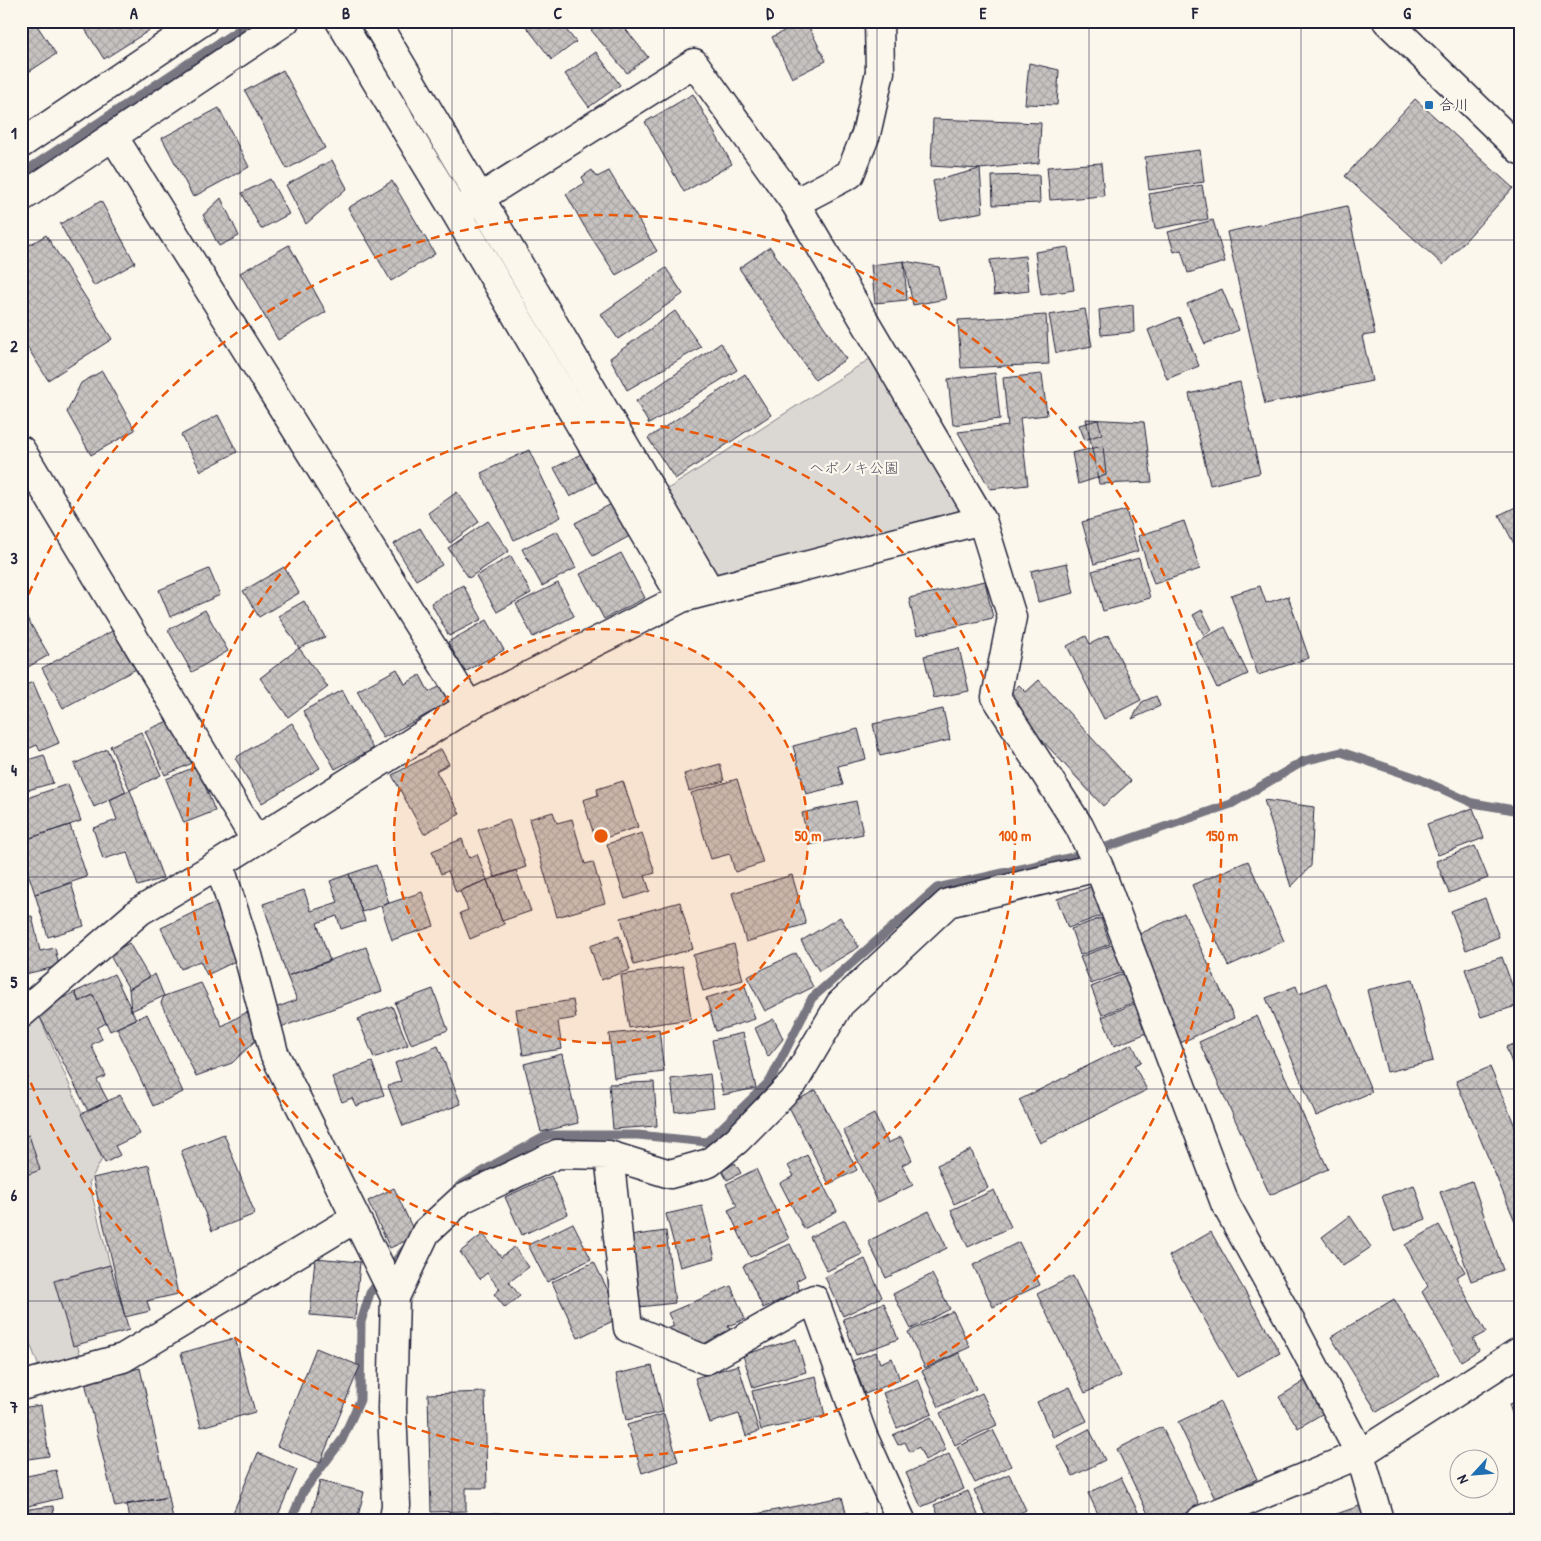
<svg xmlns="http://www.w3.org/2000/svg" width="1541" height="1541" font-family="'Patrick Hand','Klee One',sans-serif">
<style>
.park{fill:#dbd8d3;stroke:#7e7d87}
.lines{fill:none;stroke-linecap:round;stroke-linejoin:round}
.stream{stroke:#787681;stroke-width:9}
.building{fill:url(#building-cross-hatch);stroke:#22223b}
.minor-casing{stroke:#22223b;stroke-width:31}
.highway-casing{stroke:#22223b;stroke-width:31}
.minor{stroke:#fbf7ec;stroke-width:28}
.highway{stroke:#fbf7ec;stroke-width:28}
.grid{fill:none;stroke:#22223b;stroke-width:1;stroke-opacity:0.55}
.ring{fill:none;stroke:#e8590c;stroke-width:2.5;stroke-dasharray:9 6}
.poi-dot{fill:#1f6fb2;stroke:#fbf7ec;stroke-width:2}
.labels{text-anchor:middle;stroke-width:4.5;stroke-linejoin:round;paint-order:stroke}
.poi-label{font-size:15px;fill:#22223b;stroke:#fbf7ec;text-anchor:start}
.park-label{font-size:15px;fill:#505061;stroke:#fbf7ec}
.centre{fill:#e8590c;stroke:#fbf7ec;stroke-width:2.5}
.ring-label{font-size:15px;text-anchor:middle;font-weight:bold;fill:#e8590c;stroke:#fbf7ec;stroke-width:4.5;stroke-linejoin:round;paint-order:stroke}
.neatline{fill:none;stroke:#22223b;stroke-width:2}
.grid-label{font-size:16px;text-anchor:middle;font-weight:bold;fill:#22223b}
</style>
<defs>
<pattern id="building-cross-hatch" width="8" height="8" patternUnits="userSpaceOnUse" patternTransform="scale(1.25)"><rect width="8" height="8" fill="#c6c2c0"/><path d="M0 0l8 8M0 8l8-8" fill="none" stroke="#aaa6a6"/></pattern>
</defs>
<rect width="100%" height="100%" fill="#fbf7ec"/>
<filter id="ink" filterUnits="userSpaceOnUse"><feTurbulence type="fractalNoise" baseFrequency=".02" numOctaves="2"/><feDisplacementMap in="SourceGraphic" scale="10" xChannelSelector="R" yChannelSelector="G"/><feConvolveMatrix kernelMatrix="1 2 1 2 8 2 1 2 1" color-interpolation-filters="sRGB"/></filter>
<g filter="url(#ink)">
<path class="park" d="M 882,351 L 982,520 L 693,594 L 649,501 Z
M 21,1011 L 37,1011 L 102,1159 L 89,1183 L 110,1265 L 59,1279 L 84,1369 L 44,1380 L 21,1320 Z"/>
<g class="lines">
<path class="stream" d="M 21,174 L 252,21
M 459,1186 L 495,1164 L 548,1135 L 638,1135 L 707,1142 L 770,1081 L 812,998 L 937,888 L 1086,854 L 1231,804 L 1304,761 L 1341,752 L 1417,778 L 1473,803 L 1520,811
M 291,1520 L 303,1492 L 342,1440 L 360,1400 L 361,1322 L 370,1293 L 405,1249"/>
</g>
<path class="building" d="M 21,21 L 34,21 L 56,54 L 21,77 Z
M 80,21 L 164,21 L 104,59 Z
M 522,21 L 559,21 L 576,42 L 552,60 Z
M 602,21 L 619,21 L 648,57 L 627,73 L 591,30 Z
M 804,21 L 806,21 L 826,61 L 792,78 L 772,37 Z
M 596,52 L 620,85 L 589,107 L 565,74 Z
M 1029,63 L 1059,70 L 1057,105 L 1025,104 Z
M 283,70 L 325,148 L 287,169 L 245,91 Z
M 693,94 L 732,164 L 684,192 L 645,122 Z
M 1415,99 L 1513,188 L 1443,265 L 1345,176 Z
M 219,108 L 249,167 L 193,197 L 162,138 Z
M 933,119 L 1041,123 L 1039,163 L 980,169 L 931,166 Z
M 1200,150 L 1204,182 L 1149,190 L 1145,157 Z
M 332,160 L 347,188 L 306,224 L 286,185 Z
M 1101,163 L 1104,196 L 1050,200 L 1047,167 Z
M 980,169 L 983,212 L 940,220 L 933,181 Z
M 592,170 L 597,177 L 609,171 L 657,251 L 616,275 L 584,226 L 566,194 L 585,183 L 582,177 Z
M 1039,175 L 1040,203 L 993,205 L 992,176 Z
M 270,179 L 289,214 L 261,229 L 242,193 Z
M 392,181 L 435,254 L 391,281 L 348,208 Z
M 1202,185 L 1208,219 L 1155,229 L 1149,194 Z
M 221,198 L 239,236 L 219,246 L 203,215 Z
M 101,201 L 135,263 L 94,286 L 60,224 Z
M 1347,206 L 1375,334 L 1362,336 L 1372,381 L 1265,404 L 1227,232 Z
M 1213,220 L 1225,262 L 1188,273 L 1181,250 L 1174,252 L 1168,232 Z
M 46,235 L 112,339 L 48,380 L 21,337 L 21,250 Z
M 289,245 L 326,312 L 278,340 L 240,273 Z
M 770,247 L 846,359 L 815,380 L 739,268 Z
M 1068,247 L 1074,290 L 1041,295 L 1035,252 Z
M 1025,256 L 1029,291 L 994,295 L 990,260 Z
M 904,261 L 907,300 L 875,303 L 871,265 Z
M 904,261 L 939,267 L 946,299 L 913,305 Z
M 666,268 L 683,294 L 618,339 L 601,314 Z
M 1222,289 L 1239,330 L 1205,344 L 1187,304 Z
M 1133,305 L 1134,332 L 1101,335 L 1099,310 Z
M 1085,309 L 1092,346 L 1056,353 L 1049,315 Z
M 675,311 L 701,347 L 627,390 L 610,358 Z
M 1046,315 L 1049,364 L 961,368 L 958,320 Z
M 1179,317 L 1199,366 L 1167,379 L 1148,330 Z
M 721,343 L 737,370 L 649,424 L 636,401 Z
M 102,371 L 135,430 L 91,455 L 67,412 L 81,383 Z
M 995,373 L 1000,419 L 953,425 L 948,379 Z
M 745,374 L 771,415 L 675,479 L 648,438 Z
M 1042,374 L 1047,415 L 1020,418 L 1028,485 L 990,489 L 958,432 L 1008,426 L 1003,378 Z
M 1240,382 L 1260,473 L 1210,485 L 1189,394 Z
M 218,415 L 237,452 L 201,471 L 181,435 Z
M 1086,419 L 1144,422 L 1152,482 L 1099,484 Z
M 1098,420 L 1102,434 L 1085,440 L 1079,425 Z
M 1103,446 L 1106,475 L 1078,484 L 1072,453 Z
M 529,450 L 561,517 L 514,540 L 481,473 Z
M 581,454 L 596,482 L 570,497 L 554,468 Z
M 457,492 L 479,522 L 450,543 L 428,513 Z
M 621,499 L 639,531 L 593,556 L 575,523 Z
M 1520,505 L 1520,555 L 1499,515 Z
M 1126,510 L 1138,551 L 1094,564 L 1082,522 Z
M 488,521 L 509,551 L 469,578 L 448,548 Z
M 1184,521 L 1200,569 L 1154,584 L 1138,536 Z
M 420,528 L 442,565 L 416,580 L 394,544 Z
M 557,531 L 576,568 L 542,586 L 522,549 Z
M 621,553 L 645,598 L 604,619 L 580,574 Z
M 511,556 L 531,593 L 497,612 L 476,576 Z
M 1139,558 L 1150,598 L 1103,611 L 1092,571 Z
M 1067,563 L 1074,593 L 1038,602 L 1031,571 Z
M 284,567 L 299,593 L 259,617 L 243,591 Z
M 209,569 L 220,595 L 170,617 L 159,590 Z
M 985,581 L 993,618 L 917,635 L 909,598 Z
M 558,583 L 574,616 L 533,637 L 516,604 Z
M 463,585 L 482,619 L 449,636 L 431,603 Z
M 1260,586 L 1266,603 L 1288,596 L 1309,658 L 1258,675 L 1231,595 Z
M 304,601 L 325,637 L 299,648 L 278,616 Z
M 21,608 L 49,655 L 21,671 Z
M 205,610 L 228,651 L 192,672 L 168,630 Z
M 1202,610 L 1212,630 L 1204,635 L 1193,615 Z
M 487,620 L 504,650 L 465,672 L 448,642 Z
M 1225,627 L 1248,674 L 1217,688 L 1195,642 Z
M 118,628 L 138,668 L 63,708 L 42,668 Z
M 1108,635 L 1141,700 L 1104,719 L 1067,646 L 1086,636 L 1090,644 Z
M 299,648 L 328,687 L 288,717 L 260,678 Z
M 959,648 L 969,691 L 934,698 L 924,656 Z
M 397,669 L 405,684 L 420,675 L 429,692 L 441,686 L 450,702 L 383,738 L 357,691 Z
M 1039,680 L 1131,781 L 1103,806 L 1004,699 L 1019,685 L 1026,692 Z
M 33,682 L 59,743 L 40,751 L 37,745 L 21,752 L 21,753 L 21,687 Z
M 342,690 L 373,749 L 335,769 L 303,711 Z
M 1156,696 L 1160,706 L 1132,719 L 1142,702 Z
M 943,709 L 950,740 L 880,756 L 873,724 Z
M 177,717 L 197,761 L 165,775 L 145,731 Z
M 292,723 L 320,768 L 262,803 L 235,758 Z
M 858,729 L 866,759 L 838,766 L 843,785 L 806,794 L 793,746 Z
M 141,732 L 161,775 L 130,790 L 110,746 Z
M 107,749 L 126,792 L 94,807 L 74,764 Z
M 441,749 L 449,764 L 436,771 L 460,814 L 424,834 L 392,775 Z
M 44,755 L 53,783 L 21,792 L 21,762 Z
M 720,764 L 724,781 L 689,791 L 684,774 Z
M 197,766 L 215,811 L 184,823 L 166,779 Z
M 737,779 L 763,863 L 735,872 L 730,854 L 711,859 L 691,793 Z
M 623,781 L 638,827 L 596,841 L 583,800 L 598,795 L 597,789 Z
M 68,784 L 81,821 L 21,841 L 21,800 Z
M 130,790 L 163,878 L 138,886 L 127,852 L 103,859 L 93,828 L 117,820 L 110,800 Z
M 1264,800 L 1314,807 L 1311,866 L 1291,887 Z
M 856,801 L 863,834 L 809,845 L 802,813 Z
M 1473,808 L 1484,838 L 1438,855 L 1427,824 Z
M 553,812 L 557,823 L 572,819 L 585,864 L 593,862 L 605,903 L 557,917 L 529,819 Z
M 509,819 L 526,867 L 495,878 L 478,830 Z
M 70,825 L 87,877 L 35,894 L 21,852 L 21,841 Z
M 642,833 L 655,873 L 645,876 L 650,891 L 625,899 L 607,844 Z
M 462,839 L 469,858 L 477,854 L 487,880 L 456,892 L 448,871 L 441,874 L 432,851 Z
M 1475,846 L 1488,878 L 1449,893 L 1436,861 Z
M 1248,861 L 1284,941 L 1228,966 L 1192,885 Z
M 376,865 L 389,903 L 362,912 L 349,874 Z
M 516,870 L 531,911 L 502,921 L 487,880 Z
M 349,874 L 365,921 L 341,929 L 337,916 L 317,923 L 330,961 L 287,976 L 263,904 L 304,890 L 311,911 L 338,902 L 330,881 Z
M 792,875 L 806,924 L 746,942 L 732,893 Z
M 487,880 L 502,921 L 505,924 L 470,939 L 460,913 L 468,910 L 460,891 Z
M 71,883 L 84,926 L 48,937 L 35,894 Z
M 1093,886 L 1103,915 L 1068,928 L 1057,899 Z
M 422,892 L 434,926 L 392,940 L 381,906 Z
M 1485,898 L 1499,937 L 1466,950 L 1451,911 Z
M 222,899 L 248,955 L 207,975 L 200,961 L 181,969 L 161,928 Z
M 680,902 L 693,949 L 634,965 L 621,918 Z
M 1184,913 L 1234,1018 L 1178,1044 L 1129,939 Z
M 32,916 L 40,951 L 55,948 L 59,966 L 21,975 L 21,918 Z
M 840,917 L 859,947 L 819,971 L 801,941 Z
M 1101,918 L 1110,944 L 1080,955 L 1071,929 Z
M 619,936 L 630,970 L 601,980 L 590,946 Z
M 129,943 L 149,977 L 129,989 L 109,954 Z
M 734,944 L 743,980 L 703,991 L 693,955 Z
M 1112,945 L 1123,972 L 1091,984 L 1080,957 Z
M 366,947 L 382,991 L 276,1029 L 269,1010 L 297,1000 L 287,976 Z
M 796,953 L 813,987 L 765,1011 L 747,977 Z
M 1502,957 L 1519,1005 L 1481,1017 L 1465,969 Z
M 683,966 L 691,1019 L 629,1028 L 621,975 Z
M 114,974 L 136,1019 L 110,1031 L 93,995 L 79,1002 L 75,992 Z
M 155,974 L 164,996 L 131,1011 L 129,989 Z
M 1123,974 L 1131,993 L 1141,989 L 1144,998 L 1102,1015 L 1091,987 Z
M 1413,979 L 1433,1061 L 1387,1072 L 1367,990 Z
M 201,983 L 222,1026 L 247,1012 L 257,1039 L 232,1063 L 196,1076 L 161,1003 L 164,996 Z
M 1326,983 L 1372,1092 L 1316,1116 L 1266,998 L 1296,986 L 1299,994 Z
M 745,986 L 755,1019 L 716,1031 L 706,998 Z
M 433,989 L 448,1030 L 411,1044 L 395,1003 Z
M 75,992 L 79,1002 L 93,995 L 106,1023 L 97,1028 L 102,1039 L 91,1045 L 106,1076 L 97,1080 L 108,1101 L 88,1111 L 37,1011 Z
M 573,1000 L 576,1018 L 558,1021 L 562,1049 L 523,1055 L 516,1009 Z
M 1136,1003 L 1147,1033 L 1114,1046 L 1102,1017 Z
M 392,1006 L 408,1045 L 374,1058 L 358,1019 Z
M 147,1014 L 183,1092 L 153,1106 L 117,1028 Z
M 1257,1016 L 1328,1169 L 1270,1195 L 1199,1042 Z
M 774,1019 L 783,1039 L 768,1057 L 755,1028 Z
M 659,1029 L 664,1072 L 614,1078 L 609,1034 Z
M 743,1033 L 756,1088 L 723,1095 L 712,1040 Z
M 1520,1042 L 1520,1085 L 1506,1047 Z
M 1132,1044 L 1141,1062 L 1134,1065 L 1147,1090 L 1040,1143 L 1019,1100 Z
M 438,1046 L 461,1104 L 403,1126 L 388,1086 L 401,1081 L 395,1063 Z
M 562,1054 L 578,1123 L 541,1132 L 524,1064 Z
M 372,1062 L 384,1095 L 356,1106 L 352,1098 L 342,1102 L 332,1077 Z
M 1490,1067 L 1520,1138 L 1520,1224 L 1517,1226 L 1456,1081 Z
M 710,1074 L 714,1107 L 675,1112 L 671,1079 Z
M 654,1082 L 657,1126 L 613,1129 L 609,1084 Z
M 816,1090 L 857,1170 L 829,1184 L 788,1105 Z
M 120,1095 L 140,1134 L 115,1146 L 120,1155 L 105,1163 L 81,1114 Z
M 874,1114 L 888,1143 L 901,1137 L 912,1160 L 902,1165 L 913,1185 L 878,1202 L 843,1130 Z
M 224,1134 L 255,1214 L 212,1231 L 181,1151 Z
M 29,1135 L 40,1170 L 21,1177 L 21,1137 Z
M 971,1150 L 988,1188 L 954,1204 L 937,1165 Z
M 807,1155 L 837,1211 L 804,1229 L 780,1183 L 794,1176 L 788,1166 Z
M 735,1163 L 741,1173 L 727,1180 L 722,1171 Z
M 149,1165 L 178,1294 L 147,1301 L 150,1311 L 125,1317 L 93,1178 Z
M 756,1169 L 789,1239 L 750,1257 L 728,1210 L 737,1206 L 726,1184 Z
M 551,1176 L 568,1214 L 522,1235 L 505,1197 Z
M 1472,1181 L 1503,1270 L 1471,1281 L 1440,1192 Z
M 1414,1185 L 1426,1219 L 1394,1231 L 1382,1196 Z
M 394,1188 L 416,1236 L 390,1248 L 368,1201 Z
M 994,1190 L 1011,1227 L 968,1247 L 951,1210 Z
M 702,1206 L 715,1258 L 680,1267 L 666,1214 Z
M 929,1211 L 947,1248 L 886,1278 L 868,1241 Z
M 1350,1216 L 1371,1247 L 1343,1266 L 1322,1237 Z
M 845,1220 L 862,1254 L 827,1271 L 810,1237 Z
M 573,1223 L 591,1259 L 547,1282 L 528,1245 Z
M 1439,1225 L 1465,1272 L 1456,1277 L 1486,1332 L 1473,1339 L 1479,1350 L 1461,1361 L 1422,1292 L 1428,1286 L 1405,1245 Z
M 666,1231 L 675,1303 L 630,1308 L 621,1237 Z
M 1211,1232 L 1280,1353 L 1237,1377 L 1169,1256 Z
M 483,1234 L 501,1257 L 514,1247 L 529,1267 L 509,1282 L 520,1296 L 505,1308 L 494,1294 L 500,1289 L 487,1273 L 480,1279 L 460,1252 Z
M 1019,1242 L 1040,1285 L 993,1307 L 973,1265 Z
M 790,1244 L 805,1276 L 796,1281 L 800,1291 L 763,1308 L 743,1266 Z
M 315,1258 L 360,1262 L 355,1319 L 310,1315 Z
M 865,1259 L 882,1297 L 843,1316 L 825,1277 Z
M 594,1262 L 621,1317 L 578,1338 L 552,1282 Z
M 110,1265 L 129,1330 L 73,1346 L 54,1281 Z
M 932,1274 L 950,1309 L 911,1329 L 893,1294 Z
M 1073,1276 L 1121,1376 L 1085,1393 L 1037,1294 Z
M 731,1286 L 745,1319 L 728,1326 L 732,1334 L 674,1359 L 662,1331 L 674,1326 L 668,1313 Z
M 1394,1299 L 1439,1374 L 1377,1412 L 1331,1337 Z
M 884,1303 L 898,1339 L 856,1355 L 843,1319 Z
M 953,1311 L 970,1347 L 925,1368 L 908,1332 Z
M 235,1338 L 255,1412 L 201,1427 L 181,1353 Z
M 796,1339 L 806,1372 L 753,1388 L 743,1355 Z
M 316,1348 L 360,1366 L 320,1463 L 277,1446 Z
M 876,1352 L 880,1363 L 892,1358 L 900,1380 L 865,1394 L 852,1361 Z
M 959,1353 L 976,1389 L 939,1407 L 922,1371 Z
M 738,1365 L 759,1431 L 746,1436 L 739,1414 L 710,1423 L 695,1378 Z
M 652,1366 L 663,1412 L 626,1420 L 616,1374 Z
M 140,1368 L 169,1497 L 115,1507 L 85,1382 Z
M 816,1376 L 825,1416 L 761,1430 L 752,1391 Z
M 918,1379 L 932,1414 L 897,1428 L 883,1393 Z
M 1308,1379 L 1327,1411 L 1298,1428 L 1279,1397 Z
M 1070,1387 L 1087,1421 L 1053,1437 L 1037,1402 Z
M 485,1392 L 487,1488 L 466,1488 L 466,1511 L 431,1512 L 428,1394 Z
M 982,1393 L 997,1425 L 955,1445 L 940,1413 Z
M 1520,1401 L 1520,1438 L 1509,1404 Z
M 1220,1402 L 1257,1479 L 1215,1499 L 1178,1422 Z
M 41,1405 L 49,1456 L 21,1460 L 21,1408 Z
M 664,1414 L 678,1461 L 642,1473 L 627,1425 Z
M 931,1417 L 946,1450 L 925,1460 L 919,1447 L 910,1452 L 905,1442 L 898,1445 L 893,1435 Z
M 1162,1427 L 1200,1506 L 1171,1520 L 1151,1520 L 1117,1449 Z
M 1089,1429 L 1105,1460 L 1073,1476 L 1057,1446 Z
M 993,1430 L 1011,1466 L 975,1483 L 957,1447 Z
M 258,1453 L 297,1470 L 276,1520 L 230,1520 Z
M 949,1454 L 964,1489 L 921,1507 L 906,1473 Z
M 56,1470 L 62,1498 L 28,1506 L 22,1477 Z
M 1009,1474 L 1026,1510 L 1006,1520 L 988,1520 L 974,1490 Z
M 1121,1477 L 1138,1512 L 1121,1520 L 1101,1520 L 1088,1493 Z
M 320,1481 L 364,1492 L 357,1520 L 310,1520 Z
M 968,1491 L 980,1520 L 937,1520 L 940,1519 L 934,1505 Z
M 169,1497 L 173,1520 L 152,1520 L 151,1517 L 130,1520 L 127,1504 Z
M 842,1497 L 847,1517 L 866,1513 L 868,1520 L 747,1520 L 746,1516 Z
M 1365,1504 L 1370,1520 L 1332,1520 L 1331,1516 Z
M 53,1506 L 54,1520 L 22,1520 L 21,1510 Z
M 1510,1512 L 1513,1520 L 1490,1520 Z
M 489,1514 L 531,1515 L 531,1520 L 489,1520 Z"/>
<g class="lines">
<defs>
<path id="minor" d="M 340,21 L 456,213 L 682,598
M 375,21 L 480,198 L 710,591
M 113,136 L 469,706
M 21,144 L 203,21
M 21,198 L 285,21
M 795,203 L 850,174 L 866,134 L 880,72 L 879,21
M 456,213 L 694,63 L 795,203 L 982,520 L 1012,617 L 996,697 L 1079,826 L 1099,867 L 1225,1203 L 1293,1326 L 1360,1454 L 1379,1520
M 21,450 L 256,841
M 219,864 L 248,955 L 274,1053 L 395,1297
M 21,1014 L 140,911 L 219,864 L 469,706 L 682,598 L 982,520
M 609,1155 L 628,1328 L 706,1360 L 814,1299 L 863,1436 L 901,1520
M 21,1386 L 123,1358 L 356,1218
M 394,1520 L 396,1505 L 392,1409 L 395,1297 L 426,1232 L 462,1199 L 557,1154 L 609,1155 L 670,1174 L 709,1163 L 737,1140 L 794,1082 L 840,1004 L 948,903 L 1099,867
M 1201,1520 L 1360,1454 L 1520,1351"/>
<path id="highway" d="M 1387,21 L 1520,150"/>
</defs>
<use href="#minor" class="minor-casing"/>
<use href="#highway" class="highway-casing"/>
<use href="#minor" class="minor"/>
<use href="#highway" class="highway"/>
</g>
</g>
<path class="grid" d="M 240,21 L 240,1520M 452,21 L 452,1520M 664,21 L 664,1520M 877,21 L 877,1520M 1089,21 L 1089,1520M 1301,21 L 1301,1520M 21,240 L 1520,240M 21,452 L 1520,452M 21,664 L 1520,664M 21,877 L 1520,877M 21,1089 L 1520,1089M 21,1301 L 1520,1301"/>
<circle cx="601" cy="836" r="207" fill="#e8590c" fill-opacity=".12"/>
<g class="ring">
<circle cx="601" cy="836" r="207"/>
<circle cx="601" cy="836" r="414"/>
<path d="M23 608A621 621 0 1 1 23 1064"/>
</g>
<rect class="poi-dot" x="1424" y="100" width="10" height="10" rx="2.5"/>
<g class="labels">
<g class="poi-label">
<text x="1439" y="110">合川</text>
</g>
<g class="park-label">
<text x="854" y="473">ヘボノキ公園</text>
</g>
</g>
<circle cx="601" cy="836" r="8" class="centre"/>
<g class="ring-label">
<text x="808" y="841">50 m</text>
<text x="1015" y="841">100 m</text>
<text x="1222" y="841">150 m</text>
</g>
<rect width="1541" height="1541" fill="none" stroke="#fbf7ec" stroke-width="55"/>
<g transform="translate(1474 1474) rotate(244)"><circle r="24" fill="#fbf7ec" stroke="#a4a2a5"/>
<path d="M0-4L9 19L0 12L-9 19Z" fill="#1f6fb2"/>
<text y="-8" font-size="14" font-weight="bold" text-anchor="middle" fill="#22223b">N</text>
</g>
<rect x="28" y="28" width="1486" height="1486" class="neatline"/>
<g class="grid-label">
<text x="134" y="19">A</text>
<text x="346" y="19">B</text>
<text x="558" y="19">C</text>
<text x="770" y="19">D</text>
<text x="983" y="19">E</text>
<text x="1195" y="19">F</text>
<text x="1407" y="19">G</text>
<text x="14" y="139">1</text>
<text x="14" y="352">2</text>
<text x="14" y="564">3</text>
<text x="14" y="776">4</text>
<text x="14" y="988">5</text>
<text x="14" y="1201">6</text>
<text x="14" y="1413">7</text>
</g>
</svg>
